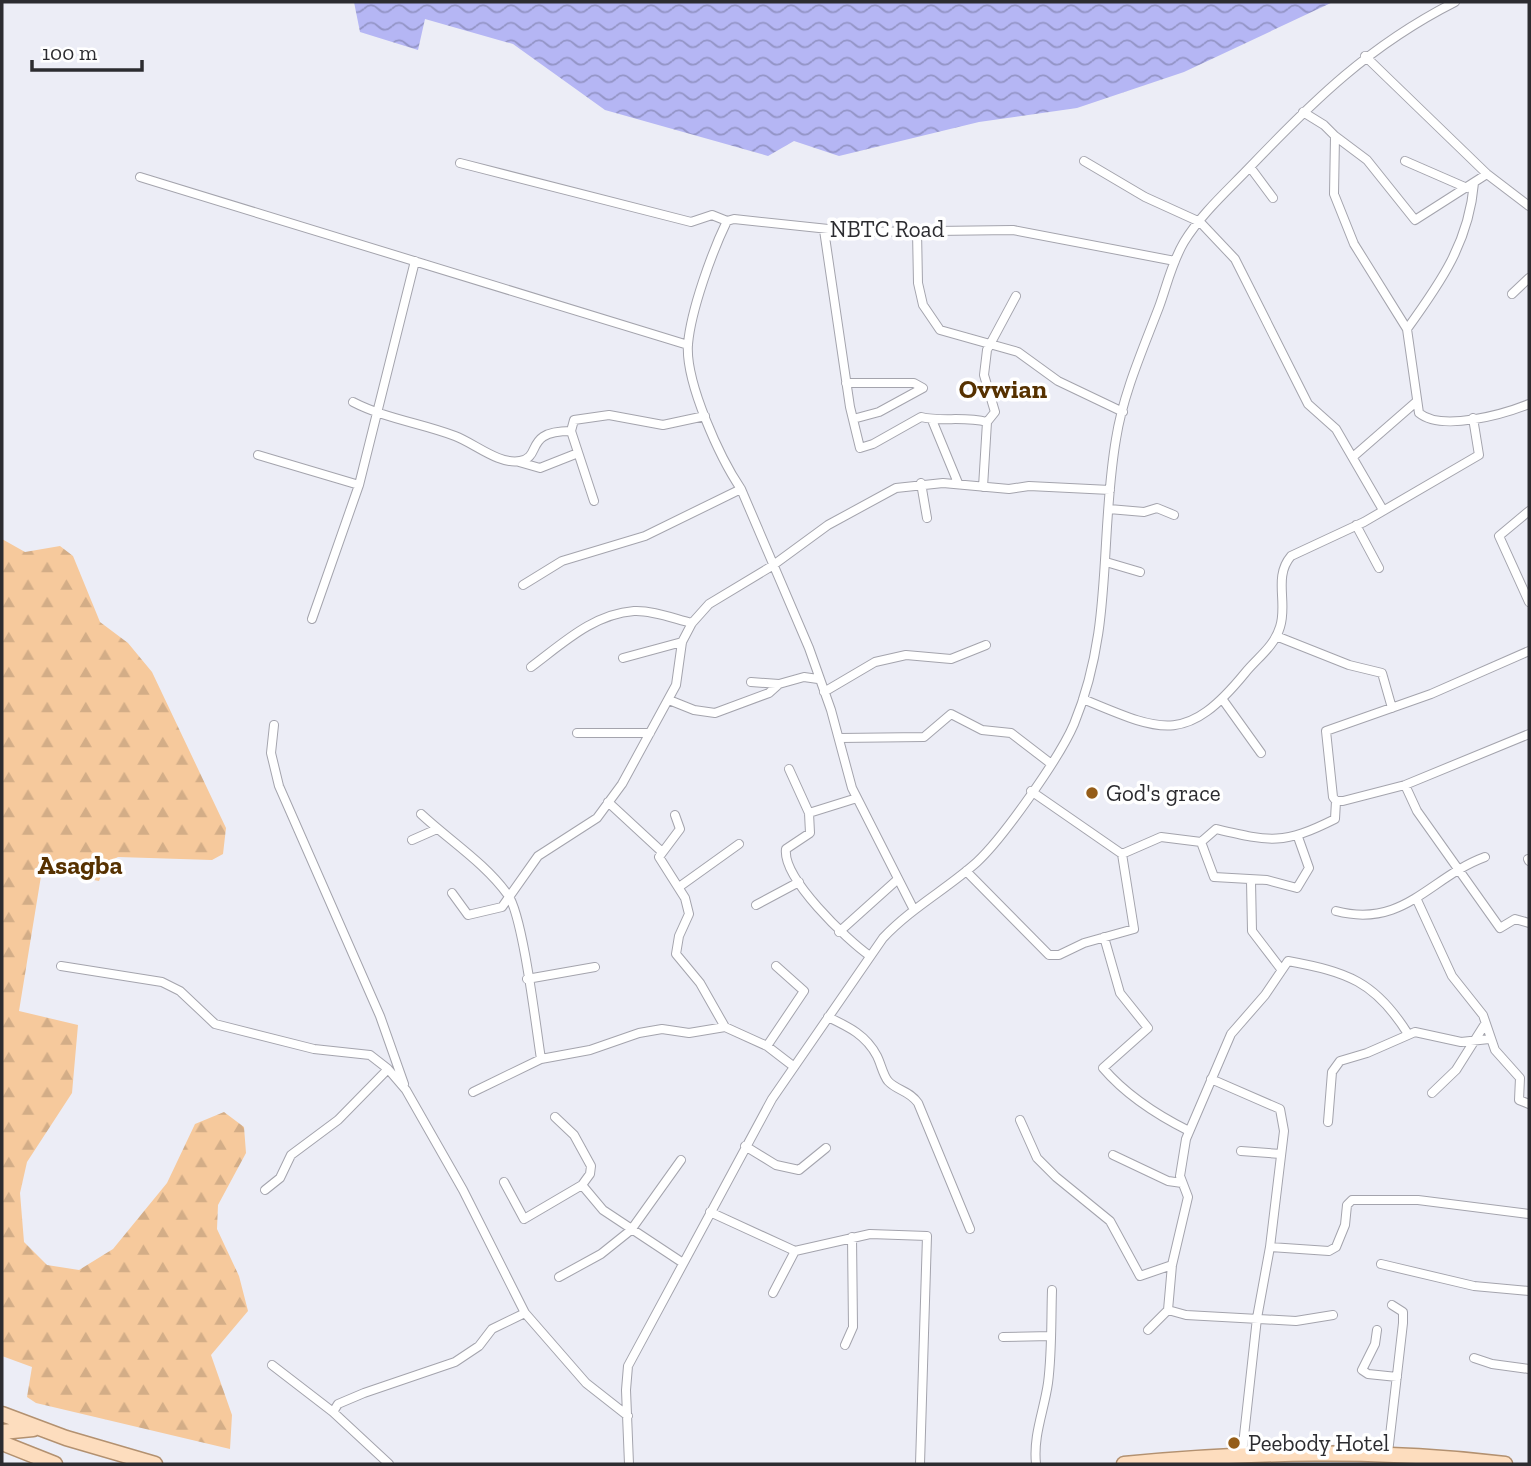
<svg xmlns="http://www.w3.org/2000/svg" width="1531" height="1466" font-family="'Zilla Slab',serif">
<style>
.forest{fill:url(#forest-firs)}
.water{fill:url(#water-waves)}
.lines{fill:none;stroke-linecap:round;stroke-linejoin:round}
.minor-casing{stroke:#a4a4ad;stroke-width:10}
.primary-casing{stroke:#b39170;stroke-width:17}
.minor{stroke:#fff;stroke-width:8}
.primary{stroke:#fdddbe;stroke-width:14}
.poi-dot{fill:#955d18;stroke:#fff;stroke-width:2.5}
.labels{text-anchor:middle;stroke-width:7;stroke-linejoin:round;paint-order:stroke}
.street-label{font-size:23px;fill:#2c2c30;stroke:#fff}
.poi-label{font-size:23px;fill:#2c2c30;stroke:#fff;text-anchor:start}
.quarter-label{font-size:26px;font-weight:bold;fill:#563100;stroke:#fff}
</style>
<defs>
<pattern id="forest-firs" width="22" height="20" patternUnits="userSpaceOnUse" patternTransform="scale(1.75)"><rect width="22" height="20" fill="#f6c99c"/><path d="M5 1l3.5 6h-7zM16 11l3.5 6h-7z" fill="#d3ad87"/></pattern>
<pattern id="water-waves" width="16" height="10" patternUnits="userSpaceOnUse" patternTransform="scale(1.75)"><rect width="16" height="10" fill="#b5b6f4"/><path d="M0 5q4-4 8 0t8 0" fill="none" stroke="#9394c6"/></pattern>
</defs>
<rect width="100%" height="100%" fill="#ecedf6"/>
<path class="forest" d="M 2,539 L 25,552 L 60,546 L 73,556 L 100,622 L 128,643 L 152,672 L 226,828 L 223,854 L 212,860 L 118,857 L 106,863 L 99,881 L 42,870 L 19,1011 L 78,1025 L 72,1093 L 27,1162 L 20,1193 L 24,1242 L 47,1265 L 79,1270 L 113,1249 L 167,1183 L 195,1124 L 224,1112 L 244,1127 L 246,1153 L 218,1205 L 217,1229 L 239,1276 L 248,1311 L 211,1355 L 232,1415 L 230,1449 L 36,1403 L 27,1397 L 32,1367 L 2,1356 Z"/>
<path class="water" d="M 354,2 L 1333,2 L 1184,72 L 1077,108 L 979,122 L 839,156 L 794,141 L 768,156 L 605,110 L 513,44 L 425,19 L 418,50 L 360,32 Z"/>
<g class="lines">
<defs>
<path id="minor" d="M 1365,56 L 1487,174 L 1529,206
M 1303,112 L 1324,125 L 1335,136 L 1334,194 L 1354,244 L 1407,329 L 1419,413 C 1442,432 1504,414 1529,404
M 1335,136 L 1367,160 L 1415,220 L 1487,174
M 1084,161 L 1145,197 L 1200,222 L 1235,259 L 1308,404 L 1336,429 L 1383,510
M 1405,161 L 1467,188
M 460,163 L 691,222 L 712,215 L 727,221
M 1250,167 L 1273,198
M 140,177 L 688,345
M 824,230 L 850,407 L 860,448 L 873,444 L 921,417 C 941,422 964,416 987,422 L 995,412 L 984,375 L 987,350 L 1016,296
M 917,231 L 918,283 L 923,305 L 940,330 L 1018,352 L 1058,381 L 1123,412
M 1512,294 L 1529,278
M 1407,329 C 1441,282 1469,242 1474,183
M 846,383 L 914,383 L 923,388 L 879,412 L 853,419
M 353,402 C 386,419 421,423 455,436 C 474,443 499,465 520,461 C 543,457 523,431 571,431
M 932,420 L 958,483
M 258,455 L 359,485
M 1354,456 L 1416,402
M 519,462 L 540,468 L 578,453
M 921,483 L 927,518
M 983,487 L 987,422
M 594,501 L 571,431 L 574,420 L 609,415 L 663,425 L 705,416
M 1109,509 L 1144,512 L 1157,508 L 1174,515
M 1529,511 L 1499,536 L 1529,602
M 1356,525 L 1379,568
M 1106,562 L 1140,572
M 523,585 L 562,561 L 645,536 L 741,489
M 312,619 L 359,485 L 415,261
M 1276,636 L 1349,665 L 1382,673 L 1392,708
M 1529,651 L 1431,694 L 1326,731 L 1333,797 L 1336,801 L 1343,801 L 1405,785 L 1529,734
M 623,658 L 682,642
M 531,667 C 562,644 593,614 634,611 C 652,610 675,619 692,623
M 751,682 L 779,684
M 824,692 L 875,662 L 906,655 L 951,659 L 986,645
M 1083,699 C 1162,732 1186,745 1245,673 C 1257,658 1274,647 1280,627 C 1288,603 1273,577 1291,556 L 1364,522 L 1479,455 L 1473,418
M 669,700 L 694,710 L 715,713 L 769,693 L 779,684 L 804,677 L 818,679
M 1223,700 L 1261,753
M 274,725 L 271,753 L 279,786 L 380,1016 L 404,1084
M 577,733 L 650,733
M 840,738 L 924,737 L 951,714 L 982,730 L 1011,733 L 1050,763
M 789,769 L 809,813 L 857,798
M 1405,785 L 1417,811 L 1500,928 L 1515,919 L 1529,923
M 608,802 L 661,851
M 809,813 L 810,833 L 786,849 C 782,878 847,940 870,956
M 421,814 C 450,841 485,863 508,895 C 523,916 536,1027 541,1059
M 675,815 L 680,829 L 659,857 L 685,898 L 689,914 L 679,936 L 676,954 L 700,983 L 725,1027 L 767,1046 L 793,1066
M 412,840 L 437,829
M 1201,842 L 1214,877 L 1267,880 L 1297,888 L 1309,868 L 1298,837
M 1122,854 L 1161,837 L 1201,842 L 1216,829 C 1271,842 1283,845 1335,819 L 1336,801
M 1528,859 L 1529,861
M 966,871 L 1049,955 L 1059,955 L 1084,943 L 1134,929 L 1122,854 L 1031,791
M 1251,881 L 1252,931 L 1281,969
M 679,887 L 739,844
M 452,893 L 468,915 L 502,907 L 538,856 L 597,818 L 622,784 L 676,685 L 682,642 L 692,623 L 709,604 L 772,566 L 828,525 L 896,488 L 943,483 L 1009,489 L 1029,486 L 1110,490
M 1417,900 L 1452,976 L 1483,1015 L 1495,1050 L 1520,1078 L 1519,1100 L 1529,1104
M 756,905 L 799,882
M 914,910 L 852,788 L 831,710 L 809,648 L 741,489 C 720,458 685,382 688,344 C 691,310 712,252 727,221 L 734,219 L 857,232 L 1013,230 L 1175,261
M 1336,911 C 1404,929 1430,877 1485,857
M 839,932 L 898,879
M 1104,937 L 1120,993 L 1148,1028 L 1103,1068 C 1126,1095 1157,1115 1189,1131
M 61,966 L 162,982 L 180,991 L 215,1024 L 314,1049 L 370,1055 L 388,1069 L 406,1090 L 463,1190 L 525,1313 L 586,1383 L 628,1416
M 527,979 L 595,967
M 828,1017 C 849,1027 866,1035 877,1056 C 881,1064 883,1075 888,1081 C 897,1091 909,1090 918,1103 L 970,1229
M 767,1046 L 804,991 L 776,966
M 1211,1079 L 1280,1109 L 1284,1131 L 1270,1247
M 473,1092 L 541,1059 L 590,1050 L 639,1033 L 662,1029 L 689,1033 L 725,1027
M 1432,1093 L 1456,1070 L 1485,1024
M 1020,1120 L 1037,1158 L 1056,1177 L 1110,1221 L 1140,1276 L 1172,1265
M 1328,1122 L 1332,1072 L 1340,1061 L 1367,1053 L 1415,1032 L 1461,1042 L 1489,1039
M 745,1146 L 776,1165 L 799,1170 L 826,1148
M 1241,1151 L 1281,1154
M 1113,1155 L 1168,1181 L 1182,1183
M 504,1182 L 524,1219 L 582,1185 L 590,1174 L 591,1166 L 574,1135 L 555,1117
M 582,1185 L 603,1210 L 683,1263
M 265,1190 L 280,1178 L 291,1155 L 338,1120 L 388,1069
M 710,1212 L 795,1251 L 870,1234 L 927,1236 L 920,1464
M 1381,1264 L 1474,1286 L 1529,1291
M 559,1277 L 601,1254 L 631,1230 L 681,1160
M 773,1293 L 795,1251
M 1333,1315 L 1296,1321 L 1186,1315 L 1168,1310 L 1172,1265 L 1188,1197 L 1180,1176 L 1186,1139 L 1231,1034 L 1265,995 L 1288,961 C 1347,972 1375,981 1408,1034
M 1148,1330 L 1168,1310
M 1377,1330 L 1375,1344 L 1362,1370 L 1368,1374 L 1397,1377
M 1003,1337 L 1051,1336
M 845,1345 L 853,1327 L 852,1237
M 1474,1358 L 1492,1364 L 1529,1369
M 272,1365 L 333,1412 L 389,1464
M 333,1412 L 338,1404 L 364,1393 L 455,1362 L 479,1346 L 492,1329 L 525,1313
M 1388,1453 L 1403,1323 L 1403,1312 L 1392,1305
M 1242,1454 L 1257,1318 L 1270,1247 L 1329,1251 L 1336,1247 L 1345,1225 L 1347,1205 L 1352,1200 L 1418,1200 L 1529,1214
M 629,1464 L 626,1390 L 628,1366 L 772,1099 L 883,938 C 911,908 947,889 977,862 C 1003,838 1060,757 1074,724 C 1114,627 1099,538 1116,439 C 1123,394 1143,349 1159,307 C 1167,285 1172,262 1184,242 C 1201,214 1227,191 1249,168 C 1314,100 1370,45 1455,2
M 1036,1464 C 1033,1435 1044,1411 1048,1383 C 1052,1353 1051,1321 1052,1290"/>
<path id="primary" d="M 2,1414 L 66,1438 L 155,1464
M 2,1432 L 33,1429
M 2,1443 L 55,1464
M 1124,1464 C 1251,1452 1378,1448 1505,1464"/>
</defs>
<use href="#minor" class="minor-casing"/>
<use href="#primary" class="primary-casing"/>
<use href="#minor" class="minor"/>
<use href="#primary" class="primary"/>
</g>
<g class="poi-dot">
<circle cx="1092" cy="793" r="7"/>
<circle cx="1234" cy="1443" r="7"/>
</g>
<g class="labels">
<g class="street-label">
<text x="887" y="237">NBTC Road</text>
</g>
<g class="poi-label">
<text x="1106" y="801">God's grace</text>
<text x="1248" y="1451">Peebody Hotel</text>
</g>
<g class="quarter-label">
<text x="1003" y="398">Ovwian</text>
<text x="80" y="874">Asagba</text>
</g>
</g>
<rect width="1531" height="1466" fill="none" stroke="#2c2c30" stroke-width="7"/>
<path d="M32 60v10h110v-10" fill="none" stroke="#2c2c30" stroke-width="3.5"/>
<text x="42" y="60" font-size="21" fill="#2c2c30" stroke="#ffffff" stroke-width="5" paint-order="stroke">100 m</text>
</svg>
